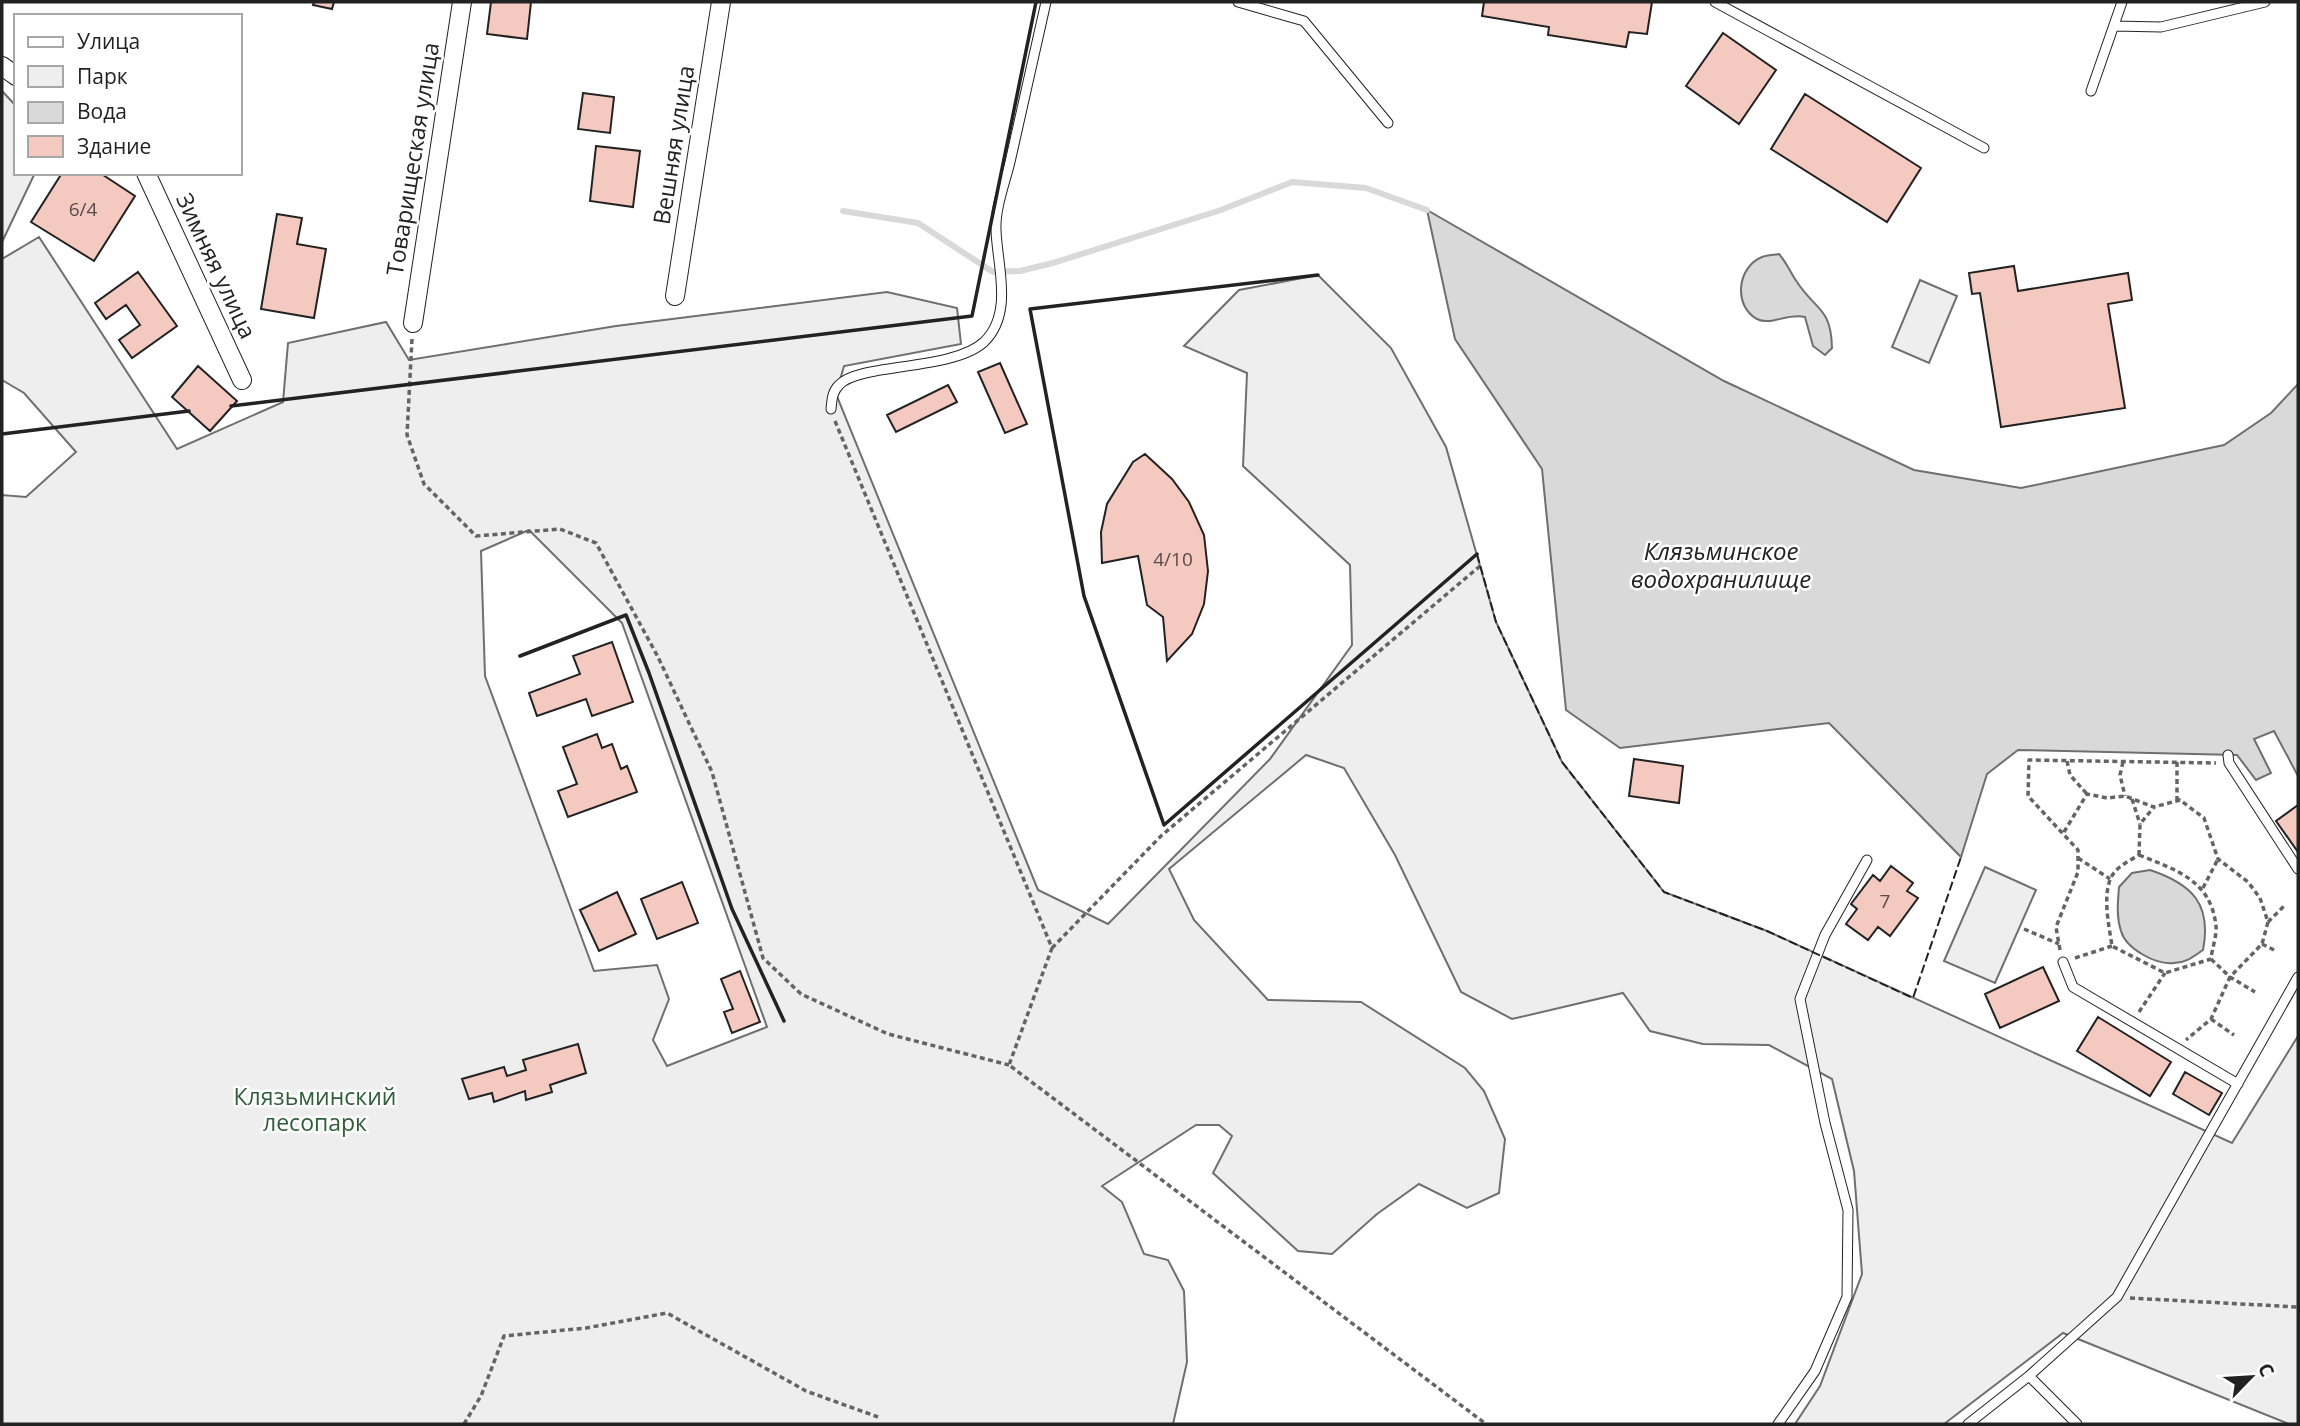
<svg xmlns="http://www.w3.org/2000/svg" width="2300" height="1426" font-family="'Open Sans',sans-serif">
<style>
.green{fill:#eee;stroke:#6f6f6f;stroke-width:2;fill-rule:evenodd}
.water{fill:#d9d9d9;stroke:#6f6f6f;stroke-width:2}
.lines{fill:none;stroke-linecap:round;stroke-linejoin:round}
.stream{stroke:#d9d9d9;stroke-width:6}
.building{fill:#f3c9c0;stroke:#222;stroke-width:2}
.lane-casing{stroke:#222;stroke-width:11}
.street-casing{stroke:#222;stroke-width:20}
.path{stroke:#646464;stroke-width:3.5;stroke-dasharray:5 3.5;stroke-linecap:butt}
.lane{stroke:#fff;stroke-width:9}
.street{stroke:#fff;stroke-width:18}
.fence{stroke:#222;stroke-width:2;stroke-dasharray:9 3.5;stroke-linecap:butt}
.wall{stroke:#222;stroke-width:3.5}
.labels{text-anchor:middle;stroke-width:5;stroke-linejoin:round;paint-order:stroke}
.number-label{font-size:19px;fill:#564c4a}
.street-label{font-size:23px;fill:#222;stroke:#fff}
.park-label{font-size:23px;fill:#2f5e38;stroke:#fff}
.water-label{font-size:24px;font-style:italic;fill:#222;stroke:#fff}
</style>
<rect width="100%" height="100%" fill="#fff"/>
<path class="green" d="M 2,91 L 16,106 L 16,173 L 35,173 L 2,242 Z
M 39,237 L 177,449 L 283,402 L 288,343 L 386,322 L 409,360 L 616,326 L 887,292 L 957,308 L 961,344 L 844,366 L 836,394 L 1038,890 L 1108,924 L 1270,759 L 1352,645 L 1350,565 L 1243,466 L 1247,373 L 1184,346 L 1239,290 L 1318,275 L 1391,348 L 1446,447 L 1496,622 L 1562,762 L 1664,892 L 1767,931 L 2232,1143 L 2298,1036 L 2298,1424 L 2289,1424 L 2063,1333 L 1944,1424 L 1795,1424 L 1820,1386 L 1862,1274 L 1854,1171 L 1832,1079 L 1769,1045 L 1703,1044 L 1650,1031 L 1623,993 L 1512,1019 L 1461,992 L 1395,855 L 1344,768 L 1306,755 L 1169,869 L 1194,920 L 1268,1000 L 1361,1002 L 1465,1068 L 1484,1091 L 1505,1139 L 1499,1193 L 1467,1208 L 1419,1184 L 1377,1214 L 1332,1254 L 1298,1251 L 1213,1173 L 1232,1136 L 1219,1125 L 1196,1125 L 1102,1186 L 1122,1202 L 1144,1254 L 1168,1260 L 1184,1291 L 1187,1362 L 1173,1424 L 2,1424 L 2,495 L 26,497 L 76,452 L 24,393 L 2,380 L 2,259 ZM 529,530 L 622,623 L 767,1027 L 667,1066 L 653,1040 L 669,999 L 657,965 L 594,971 L 485,676 L 481,551 Z
M 1920,280 L 1957,296 L 1929,363 L 1892,347 Z
M 1985,867 L 2036,890 L 1995,983 L 1944,961 Z"/>
<path class="water" d="M 1427,210 L 1724,381 L 1914,470 L 2021,488 L 2224,445 L 2271,413 L 2298,384 L 2298,776 L 2274,731 L 2254,739 L 2271,773 L 2256,780 L 2237,755 L 2018,750 L 1987,774 L 1961,857 L 1829,723 L 1620,748 L 1566,710 L 1542,469 L 1455,339 Z
M 1779,254 C 1787,263 1790,272 1797,282 C 1816,311 1831,307 1832,348 L 1825,355 L 1813,346 L 1805,317 C 1786,313 1771,326 1757,319 C 1733,306 1737,267 1762,257 C 1767,255 1774,255 1779,254 Z
M 2150,870 C 2192,884 2212,904 2203,950 C 2194,956 2186,963 2174,963 C 2156,965 2126,949 2121,931 C 2116,916 2118,901 2119,887 L 2132,873 Z"/>
<g class="lines">
<path class="stream" d="M 843,211 L 918,223 L 993,272 L 1020,271 L 1053,263 L 1221,210 L 1292,182 L 1366,188 L 1427,210"/>
</g>
<path class="building" d="M 314,2 L 334,2 L 332,9 L 313,5 Z
M 491,2 L 531,2 L 527,39 L 487,34 Z
M 1484,2 L 1652,2 L 1647,34 L 1629,32 L 1626,47 L 1548,35 L 1549,27 L 1482,16 Z
M 1723,33 L 1776,70 L 1739,124 L 1686,86 Z
M 583,93 L 614,97 L 610,133 L 578,129 Z
M 1805,94 L 1921,168 L 1887,222 L 1771,149 Z
M 596,146 L 640,151 L 633,207 L 590,201 Z
M 62,173 L 100,173 L 135,196 L 94,261 L 31,222 Z
M 277,214 L 302,218 L 297,244 L 326,249 L 314,318 L 261,309 Z
M 2014,266 L 2018,291 L 2128,273 L 2132,300 L 2108,304 L 2125,408 L 2001,427 L 1980,293 L 1972,294 L 1969,273 Z
M 138,272 L 177,326 L 132,358 L 119,340 L 140,325 L 126,305 L 106,319 L 95,303 Z
M 1000,363 L 1027,424 L 1005,433 L 978,372 Z
M 198,366 L 237,401 L 210,431 L 172,397 Z
M 948,385 L 957,402 L 896,432 L 887,415 Z
M 1145,454 L 1172,479 L 1189,502 L 1204,535 L 1208,571 L 1204,604 L 1192,634 L 1167,661 L 1163,617 L 1147,605 L 1138,556 L 1102,563 L 1101,532 L 1107,504 L 1133,462 Z
M 612,642 L 633,702 L 592,716 L 586,699 L 537,716 L 529,693 L 580,674 L 573,656 Z
M 597,734 L 602,748 L 612,744 L 621,769 L 627,766 L 637,792 L 568,817 L 558,791 L 577,784 L 563,747 Z
M 1634,759 L 1683,766 L 1679,803 L 1629,796 Z
M 2298,805 L 2298,852 L 2276,821 Z
M 1891,866 L 1913,883 L 1907,891 L 1918,898 L 1890,936 L 1878,927 L 1868,940 L 1846,924 L 1857,909 L 1851,904 L 1873,875 L 1880,881 Z
M 682,882 L 698,923 L 657,939 L 641,899 Z
M 617,892 L 636,934 L 599,951 L 580,910 Z
M 2043,967 L 2059,1001 L 2000,1028 L 1985,994 Z
M 740,971 L 760,1022 L 732,1033 L 724,1012 L 733,1009 L 721,979 Z
M 2098,1017 L 2171,1062 L 2150,1096 L 2077,1051 Z
M 578,1044 L 586,1073 L 550,1085 L 552,1092 L 526,1100 L 525,1091 L 494,1102 L 492,1093 L 469,1099 L 462,1079 L 504,1067 L 507,1076 L 526,1070 L 523,1060 Z
M 2185,1072 L 2222,1093 L 2209,1115 L 2173,1094 Z"/>
<g class="lines">
<defs>
<path id="lane" d="M 1238,2 L 1304,21 L 1388,123
M 1715,2 L 1984,148
M 2114,26 L 2161,27 L 2265,2
M 2091,91 L 2122,2
M 831,409 C 832,400 832,392 839,385 C 858,363 953,371 984,342 C 1014,313 997,265 996,230 C 995,208 1005,183 1010,162 C 1022,109 1034,55 1046,2
M 2228,755 L 2229,763 L 2298,869
M 2063,962 L 2073,987 L 2238,1084
M 2029,1376 L 2077,1424
M 1778,1424 L 1815,1371 L 1847,1297 L 1848,1210 L 1825,1123 L 1800,999 L 1825,935 L 1867,860
M 1968,1424 L 2029,1376 L 2117,1297 L 2298,977"/>
<path id="street" d="M 2,66 L 16,76
M 146,173 L 242,380
M 675,296 L 721,2
M 413,323 L 462,2"/>
</defs>
<use href="#lane" class="lane-casing"/>
<use href="#street" class="street-casing"/>
<path class="path" d="M 412,339 L 407,435 L 424,484 L 476,536 L 560,529 L 596,543 L 658,657 L 712,772 L 763,958 L 801,994 L 888,1034 L 1009,1065
M 835,421 L 1052,948 L 1009,1065 L 1486,1424
M 2067,761 L 2070,775 L 2087,794
M 2123,762 L 2120,775 L 2125,796
M 2132,799 L 2140,824
M 2177,801 L 2177,762
M 2064,832 L 2087,794 L 2107,798 L 2125,796 L 2154,807 L 2180,800 L 2204,818 L 2218,859 L 2248,882 L 2260,898 L 2268,922 L 2262,944 L 2230,977 L 2211,1019 L 2186,1040
M 2139,855 C 2176,870 2211,880 2216,926 C 2217,935 2212,949 2211,959 L 2165,973 L 2112,946 C 2109,926 2103,899 2110,880 C 2114,868 2129,861 2139,855 Z
M 2139,855 L 2140,824 L 2154,807
M 2078,858 L 2110,879
M 2203,888 L 2218,859
M 2268,922 L 2284,906
M 2024,929 L 2059,944
M 2262,944 L 2276,951
M 1052,948 L 1161,836 L 1480,566
M 2060,950 L 2056,927 L 2078,872 L 2078,850 L 2028,796 L 2029,760 L 2216,763
M 2075,958 L 2112,946
M 2211,959 L 2230,977 L 2255,992
M 2139,1012 L 2165,973
M 2211,1019 L 2234,1035
M 2130,1298 L 2298,1307
M 464,1424 L 481,1396 L 504,1336 L 586,1328 L 667,1313 L 806,1391 L 878,1417"/>
<use href="#lane" class="lane"/>
<use href="#street" class="street"/>
<path class="fence" d="M 1477,554 L 1496,622 L 1562,762 L 1664,892 L 1767,931 L 1913,998 L 1961,857"/>
<path class="wall" d="M 1318,275 L 1030,309 L 1084,596 L 1164,825 L 1477,554
M 231,406 L 972,316 L 1036,2
M 2,434 L 189,411
M 520,656 L 626,615 L 649,673 L 732,909 L 784,1021"/>
</g>
<g class="labels">
<g class="number-label">
<text x="83" y="216">6/4</text>
<text x="1173" y="566">4/10</text>
<text x="1885" y="908">7</text>
</g>
<g class="street-label">
<text transform="translate(674 145) rotate(-81)" y="8">Вешняя улица</text>
<text transform="translate(413 159) rotate(-81)" y="8">Товарищеская улица</text>
<text transform="translate(216 266) rotate(65)" y="8">Зимняя улица</text>
</g>
<g class="park-label">
<text x="315" y="1105">Клязьминский<tspan x="315" dy="26">лесопарк</tspan></text>
</g>
<g class="water-label">
<text x="1721" y="560">Клязьминское<tspan x="1721" dy="28">водохранилище</tspan></text>
</g>
</g>
<rect width="2300" height="1426" fill="none" stroke="#222222" stroke-width="7"/>
<rect x="14" y="14" width="228" height="161" fill="#ffffff" stroke="#a7a7a7" stroke-width="2"/>
<rect x="28" y="37" width="35" height="10" fill="#ffffff" stroke="#a7a7a7" stroke-width="2"/>
<text x="77" y="49" font-size="21" fill="#222222">Улица</text>
<rect x="28" y="66" width="35" height="21" fill="#eeeeee" stroke="#a7a7a7" stroke-width="2"/>
<text x="77" y="84" font-size="21" fill="#222222">Парк</text>
<rect x="28" y="102" width="35" height="21" fill="#d9d9d9" stroke="#a7a7a7" stroke-width="2"/>
<text x="77" y="119" font-size="21" fill="#222222">Вода</text>
<rect x="28" y="136" width="35" height="21" fill="#f3c9c0" stroke="#a7a7a7" stroke-width="2"/>
<text x="77" y="154" font-size="21" fill="#222222">Здание</text>
<g transform="translate(2251 1377) rotate(65)" stroke="#ffffff" stroke-width="5" paint-order="stroke">
<path d="M0-5L12 26L0 18L-12 26Z" fill="#222222"/>
<text y="-10" font-size="19" font-weight="bold" text-anchor="middle" fill="#222222">С</text>
</g>
</svg>
